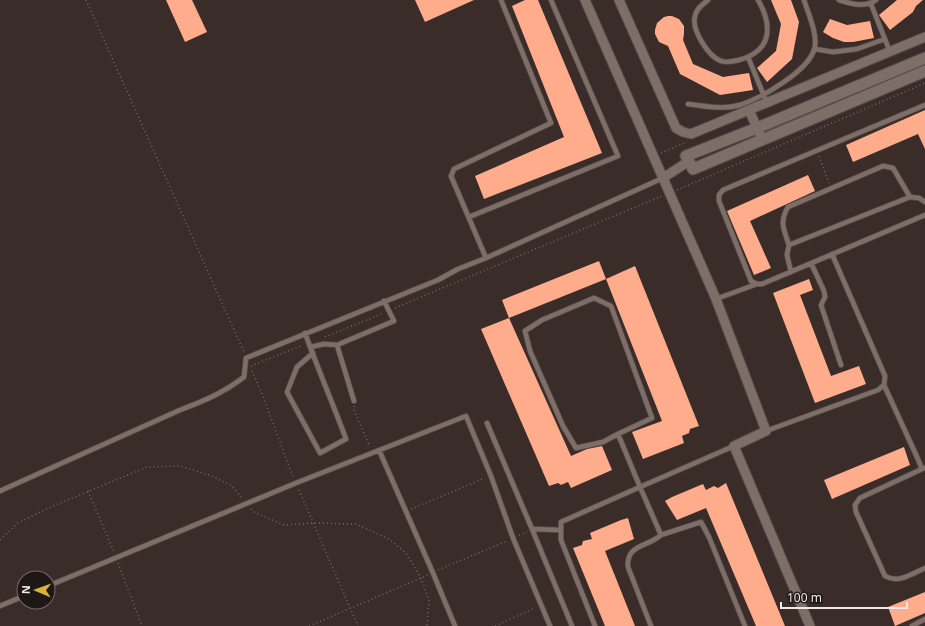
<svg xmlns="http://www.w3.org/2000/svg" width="925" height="626" font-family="'Noto Sans',sans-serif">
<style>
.building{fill:#ffac8d}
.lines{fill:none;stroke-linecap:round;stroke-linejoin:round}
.service-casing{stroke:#574c49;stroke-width:6}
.minor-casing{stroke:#574c49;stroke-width:11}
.tertiary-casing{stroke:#574c49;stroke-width:13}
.path{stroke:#756a66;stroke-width:1.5;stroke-dasharray:1 3;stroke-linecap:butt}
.service{stroke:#7d6e68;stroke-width:4.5}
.minor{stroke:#7d6e68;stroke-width:9}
.tertiary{stroke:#7d6e68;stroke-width:11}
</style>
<rect width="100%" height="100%" fill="#3a2d29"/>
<path class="building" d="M 166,0 L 192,0 L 207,32 L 185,42 Z
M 415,0 L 474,0 L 425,22 Z
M 525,0 L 538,0 L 602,153 L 484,199 L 475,176 L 564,137 L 512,6 Z
M 771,0 L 791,0 L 799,22 L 792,59 L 767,82 L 757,68 L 776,51 L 781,24 Z
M 897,0 L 923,0 L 916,6 L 913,12 L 890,30 L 879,15 Z
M 668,16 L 672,16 L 679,19 L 684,26 L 684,34 L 683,40 L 693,64 L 723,77 L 749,73 L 753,90 L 720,95 L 680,74 L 668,46 L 659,42 L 655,34 L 655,30 L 657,23 L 664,17 Z
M 830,19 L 847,25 L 870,21 L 874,38 L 853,42 L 844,42 L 833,38 L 823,32 Z
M 925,110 L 925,149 L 918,134 L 853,162 L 846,145 Z
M 808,175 L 815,191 L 750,221 L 771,268 L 754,275 L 727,211 Z
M 599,261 L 606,279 L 509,318 L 502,300 Z
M 635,266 L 699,426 L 690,429 L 689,433 L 682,436 L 684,443 L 643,459 L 632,432 L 662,421 L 606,279 Z
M 809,279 L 813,290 L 800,295 L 831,376 L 859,366 L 866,384 L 815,403 L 773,293 Z
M 509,318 L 571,456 L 587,449 L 602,446 L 612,470 L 571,488 L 568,482 L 561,485 L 558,483 L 549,486 L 481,329 Z
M 904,447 L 910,465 L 832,499 L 824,480 Z
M 726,483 L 785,626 L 756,626 L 706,508 L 677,520 L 665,501 L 672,497 L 703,484 L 706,490 L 714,486 L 718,488 Z
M 628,518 L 634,539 L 605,551 L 635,626 L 605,626 L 573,548 L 582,545 L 583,541 L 592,539 L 590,533 L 621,520 Z
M 925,592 L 925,613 L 895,626 L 888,607 Z"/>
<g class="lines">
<defs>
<path id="service" d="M 708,0 C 702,5 696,9 695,16 C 691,30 709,57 721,61 C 726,63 735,61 739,60 C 772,51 773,26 758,0
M 839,0 C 851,4 865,8 876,0
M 871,4 L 890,52
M 815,49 L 833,52 L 857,49 L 885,39
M 748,57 L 767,103
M 688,104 C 705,106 723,110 740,105 C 761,98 807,72 814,50 C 819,37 808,13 804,0
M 925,105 L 723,190 L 719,195 L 719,201 L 751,281 L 757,284 L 762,284 L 925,215
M 469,217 L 618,156 L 551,0
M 789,245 C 784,230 779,222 788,207 L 883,166 L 893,168 L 910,197
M 486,258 L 451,176 L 454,169 L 551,123 L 501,0
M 811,263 L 824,291 L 825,297 L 821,305 L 841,365
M 791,272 L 787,255 L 789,245 L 910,197 L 919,198 L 925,202
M 716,299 L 757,284
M 305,333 C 318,369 333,404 346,439 L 320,453 L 287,392 L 297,367 L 313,353
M 311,347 L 324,344 L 337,345
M 884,385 L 917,457 L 922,469 L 924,468
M 354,401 L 337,345 L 394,321 L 384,301
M 487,423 L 532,529 L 560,530
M 766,431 L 878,390 L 884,385 L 885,376 L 832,254
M 618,434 L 603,442 L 576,448 L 563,426 L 530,351 L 525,331 L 542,320 L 594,298 L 611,306 L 652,418 L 618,434 L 640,487 L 661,535
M 379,450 L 433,573 L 455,626
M 922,469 L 860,498 L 855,505 L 856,512 L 885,576 C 899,584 911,574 925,568
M 0,491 L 180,410 C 204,401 223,393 244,377 L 246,358 L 438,280 L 458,269 L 486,258 L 663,178
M 532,529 L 572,626
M 48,586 L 296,483 L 466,416 L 491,476 L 513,538 L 550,626
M 0,606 L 24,596
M 595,626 L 561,540 L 561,522 L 640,487 L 734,446
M 651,626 L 628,567 C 626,544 648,547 661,535 L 701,522 L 709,537 L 745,626
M 912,626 L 925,619"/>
<path id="minor" d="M 585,0 L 716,299 L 766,431 L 734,446 L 810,626
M 619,0 L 676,128 L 683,132 L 691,134 L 925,37
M 749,110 L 762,139
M 663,178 L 689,161"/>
<path id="tertiary" d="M 925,58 L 757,128 L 686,156 L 693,169 L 925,71"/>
</defs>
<use href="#service" class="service-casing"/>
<use href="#minor" class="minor-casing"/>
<use href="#tertiary" class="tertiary-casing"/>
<path class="path" d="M 86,0 L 244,352
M 661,153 L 687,142
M 819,156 L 829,183
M 677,190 L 925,83
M 395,308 L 662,196
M 325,337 L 384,313
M 251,366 L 303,345
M 252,371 L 264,399 L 293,477
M 354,406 L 354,410 L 370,447
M 299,490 L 358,626
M 88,491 L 114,552
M 251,509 L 254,512 L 284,525 L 313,523 L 356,524 L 389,539 L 406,553 L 421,578 L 429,601 L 427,626
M 411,509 L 485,478
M 519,535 L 527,532
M 0,540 L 18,523 L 46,509 L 147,467 L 180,466 L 212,476 L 232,486 L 242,498
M 118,563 L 142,626
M 438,570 L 507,541
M 309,626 L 428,575
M 495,626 L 535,608"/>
<use href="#service" class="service"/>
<use href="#minor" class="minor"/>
<use href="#tertiary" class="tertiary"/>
</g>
<g transform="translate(36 590) rotate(272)"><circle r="19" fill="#1d1715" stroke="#726b69"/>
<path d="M0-3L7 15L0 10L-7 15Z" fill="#dbb233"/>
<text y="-6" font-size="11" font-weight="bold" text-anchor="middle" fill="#f2eae7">N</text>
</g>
<path d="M781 602v6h126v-6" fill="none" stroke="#f2eae7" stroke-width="2"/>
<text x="787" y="602" font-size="12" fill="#f2eae7" stroke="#1d1715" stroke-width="3" paint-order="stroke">100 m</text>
</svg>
